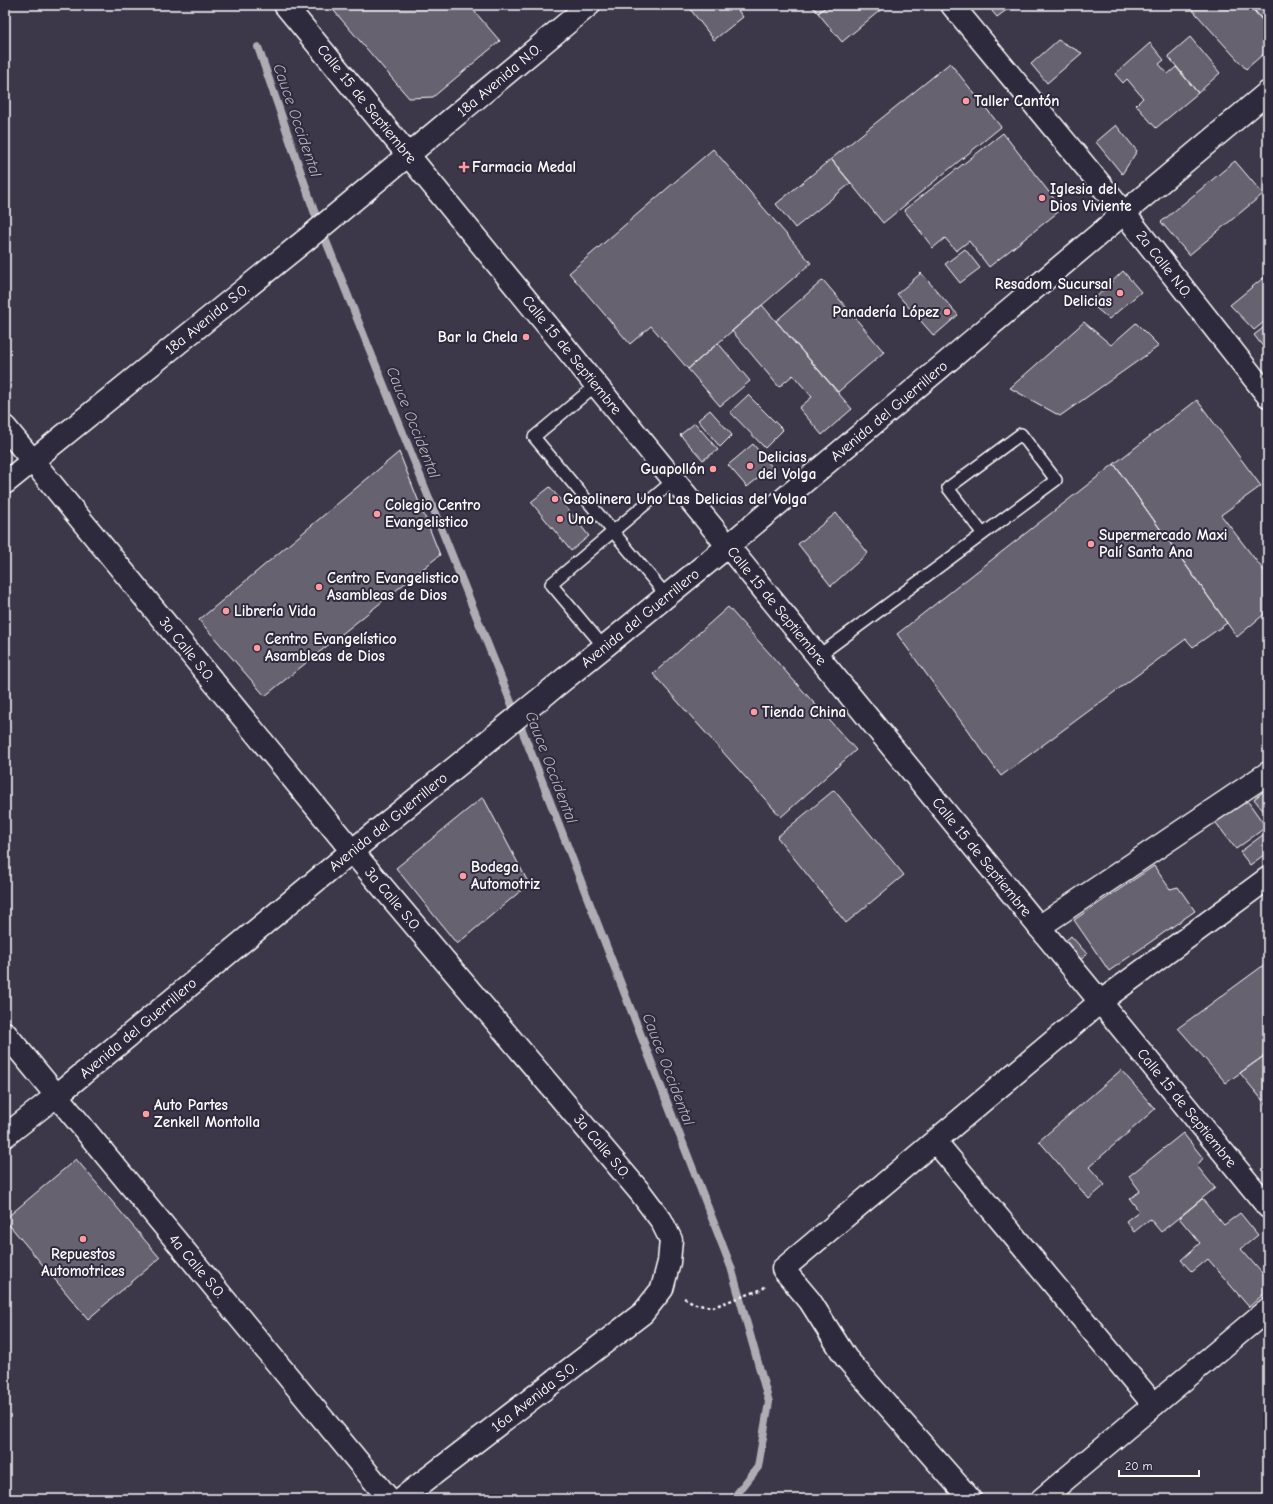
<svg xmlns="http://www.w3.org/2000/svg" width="1273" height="1504" font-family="'Comic Neue',sans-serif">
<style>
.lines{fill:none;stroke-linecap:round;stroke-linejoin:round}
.stream{stroke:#afadb4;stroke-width:8}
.building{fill:#666270;stroke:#fff}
.service-casing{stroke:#fff;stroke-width:14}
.minor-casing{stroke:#fff;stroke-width:25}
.tertiary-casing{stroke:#fff;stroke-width:25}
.path{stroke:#fff;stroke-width:2.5;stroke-dasharray:3 3;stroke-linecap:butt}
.service{stroke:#2f2a3d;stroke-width:11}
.minor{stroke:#2f2a3d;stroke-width:22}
.tertiary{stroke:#2f2a3d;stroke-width:22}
.poi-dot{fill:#ff9aa2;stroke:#2f2a3d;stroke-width:1.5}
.labels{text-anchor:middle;stroke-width:4;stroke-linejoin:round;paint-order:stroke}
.street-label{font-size:15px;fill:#fff;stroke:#2f2a3d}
.poi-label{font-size:15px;font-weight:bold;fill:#fff;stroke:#2f2a3d;text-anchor:start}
.water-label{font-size:16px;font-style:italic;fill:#b5b4ba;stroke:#2f2a3d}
</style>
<rect width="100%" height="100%" fill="#3c3749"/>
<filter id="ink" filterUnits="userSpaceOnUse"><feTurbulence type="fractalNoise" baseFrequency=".025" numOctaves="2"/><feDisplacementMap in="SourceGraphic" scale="8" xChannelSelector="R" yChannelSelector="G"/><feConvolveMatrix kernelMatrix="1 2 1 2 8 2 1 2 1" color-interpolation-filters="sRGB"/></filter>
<g filter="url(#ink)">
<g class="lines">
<path class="stream" d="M 258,47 L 314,211 L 530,750 L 731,1267 L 769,1402 L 758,1467 L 733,1499"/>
</g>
<path class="building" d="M 329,5 L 469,5 L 500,41 L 433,97 L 409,98 Z
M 687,5 L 734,5 L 743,17 L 714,40 Z
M 811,5 L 828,5 L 818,13 Z
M 828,5 L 883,5 L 884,7 L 842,42 L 818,13 Z
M 987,5 L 1013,5 L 997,17 Z
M 1188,5 L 1249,5 L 1268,27 L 1268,50 L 1246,69 Z
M 1250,5 L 1268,5 L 1268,26 Z
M 1190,37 L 1220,73 L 1198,93 L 1168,56 Z
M 1058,40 L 1082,53 L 1047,83 L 1031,64 Z
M 1150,43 L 1164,60 L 1159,64 L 1168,74 L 1176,67 L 1198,93 L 1156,128 L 1136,105 L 1143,98 L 1127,79 L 1123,83 L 1115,74 Z
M 950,63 L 1001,127 L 883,223 L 831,159 Z
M 1116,125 L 1137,151 L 1122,174 L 1096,142 Z
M 1003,133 L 1062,209 L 989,267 L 969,241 L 956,251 L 945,238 L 933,248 L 904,210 Z
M 713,149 L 811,263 L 688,369 L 651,326 L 630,344 L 569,273 Z
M 831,159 L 851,183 L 795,228 L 776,204 Z
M 1235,161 L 1263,194 L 1189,255 L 1161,222 Z
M 1268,178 L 1268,189 L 1263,183 Z
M 965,249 L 980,268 L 960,283 L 945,264 Z
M 1123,271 L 1141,292 L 1109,319 L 1090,303 Z
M 921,273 L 958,315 L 934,336 L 897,294 Z
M 1268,274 L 1268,319 L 1254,330 L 1230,305 Z
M 823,280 L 884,352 L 838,392 L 776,321 Z
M 762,305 L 852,409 L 822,435 L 799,408 L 812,397 L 793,375 L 779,387 L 732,331 Z
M 1084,322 L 1111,345 L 1136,323 L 1159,346 L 1060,416 L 1010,388 Z
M 1268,324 L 1268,353 L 1254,335 Z
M 718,343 L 750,381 L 720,406 L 688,369 Z
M 748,395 L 783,430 L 765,448 L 730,412 Z
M 1197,400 L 1261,486 L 1221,515 L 1268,576 L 1268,611 L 1237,637 L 1114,464 Z
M 710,410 L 732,435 L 720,447 L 698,420 Z
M 695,423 L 718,450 L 703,460 L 680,435 Z
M 753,444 L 772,467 L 747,487 L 728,465 Z
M 399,452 L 440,555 L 265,696 L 199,620 Z
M 1114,464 L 1227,623 L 1193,647 L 1186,639 L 1001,776 L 897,634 Z
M 550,487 L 589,536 L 571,551 L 531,502 Z
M 836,513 L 868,553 L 831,586 L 798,544 Z
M 728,607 L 856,750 L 781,817 L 653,674 Z
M 1268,788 L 1268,817 L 1254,799 Z
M 834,790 L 904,875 L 846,923 L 777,837 Z
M 1244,796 L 1266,827 L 1236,849 L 1213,819 Z
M 483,797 L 529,884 L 457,944 L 396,868 Z
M 1268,831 L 1268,852 L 1250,865 L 1240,852 Z
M 1154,866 L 1170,889 L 1178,887 L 1195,911 L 1109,971 L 1074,920 Z
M 1071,936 L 1087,954 L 1079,961 L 1063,943 Z
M 1268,962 L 1268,1053 L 1226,1083 L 1178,1028 Z
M 1268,1053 L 1268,1107 L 1240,1073 Z
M 1121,1070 L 1155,1109 L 1089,1167 L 1105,1185 L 1089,1199 L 1039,1141 Z
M 1183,1133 L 1203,1158 L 1197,1166 L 1215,1188 L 1161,1232 L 1150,1219 L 1134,1232 L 1126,1221 L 1139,1211 L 1130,1199 L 1140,1191 L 1129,1176 Z
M 76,1159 L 160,1258 L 88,1319 L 5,1220 L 5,1219 Z
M 1202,1199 L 1224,1225 L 1240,1213 L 1258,1235 L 1241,1249 L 1268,1280 L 1268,1290 L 1249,1307 L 1208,1259 L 1192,1272 L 1181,1260 L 1200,1243 L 1179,1218 Z"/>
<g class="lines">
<defs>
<path id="service" d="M 596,385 L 534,437 L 666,595
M 1021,434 L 1056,480 L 983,534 L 948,488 Z
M 604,647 L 551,584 L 674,480
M 818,656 L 983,534"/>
<path id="minor" d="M 285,5 L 409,156
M 952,5 L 1124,213 L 1268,396
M 5,427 L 352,851 L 640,1192 L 661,1220 L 671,1240 L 669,1262 L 662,1289 L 643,1313 L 401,1499
M 1039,927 L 1268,773
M 5,1033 L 389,1499
M 935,1141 L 1154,1405
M 970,1499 L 846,1358 L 810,1301 L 783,1269 L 1100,1002 L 1268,878
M 1042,1499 L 1268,1309"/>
<path id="tertiary" d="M 409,156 L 1268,1207
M 5,483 L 308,238 L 589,5
M 5,1136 L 56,1096 L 352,851 L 604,647 L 728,546 L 1268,92"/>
</defs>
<use href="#service" class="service-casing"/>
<use href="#minor" class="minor-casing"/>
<use href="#tertiary" class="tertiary-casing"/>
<path class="path" d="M 684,1298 L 698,1305 L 713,1307 L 763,1289 L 765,1286"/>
<use href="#service" class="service"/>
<use href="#minor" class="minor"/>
<use href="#tertiary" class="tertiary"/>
</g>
</g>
<g class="poi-dot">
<circle cx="966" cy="101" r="4"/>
<path d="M462 161h4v4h4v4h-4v4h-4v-4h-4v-4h4z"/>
<circle cx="1042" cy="198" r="4"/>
<circle cx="1120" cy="293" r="4"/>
<circle cx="947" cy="312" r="4"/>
<circle cx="526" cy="337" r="4"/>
<circle cx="750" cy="466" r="4"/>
<circle cx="713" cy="469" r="4"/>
<circle cx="555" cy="499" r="4"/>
<circle cx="377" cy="514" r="4"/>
<circle cx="560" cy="519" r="4"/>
<circle cx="1091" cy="544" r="4"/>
<circle cx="319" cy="587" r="4"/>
<circle cx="226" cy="611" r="4"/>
<circle cx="257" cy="648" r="4"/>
<circle cx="754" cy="712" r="4"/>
<circle cx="463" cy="876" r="4"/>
<circle cx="146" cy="1114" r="4"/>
<circle cx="83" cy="1239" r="4"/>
</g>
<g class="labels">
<g class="street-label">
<text transform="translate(499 80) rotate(-40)" y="5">18a Avenida N.O.</text>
<text transform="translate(367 104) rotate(51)" y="5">Calle 15 de Septiembre</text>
<text transform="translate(1164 264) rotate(52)" y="5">2a Calle N.O.</text>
<text transform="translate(207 319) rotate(-39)" y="5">18a Avenida S.O.</text>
<text transform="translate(572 355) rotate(51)" y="5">Calle 15 de Septiembre</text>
<text transform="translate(889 411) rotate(-40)" y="5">Avenida del Guerrillero</text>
<text transform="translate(777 606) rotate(51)" y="5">Calle 15 de Septiembre</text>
<text transform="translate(640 618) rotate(-39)" y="5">Avenida del Guerrillero</text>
<text transform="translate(187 649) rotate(51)" y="5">3a Calle S.O.</text>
<text transform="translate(388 822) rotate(-39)" y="5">Avenida del Guerrillero</text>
<text transform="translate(982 857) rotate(51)" y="5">Calle 15 de Septiembre</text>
<text transform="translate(393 899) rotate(50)" y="5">3a Calle S.O.</text>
<text transform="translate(138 1028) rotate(-40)" y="5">Avenida del Guerrillero</text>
<text transform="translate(1187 1108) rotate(51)" y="5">Calle 15 de Septiembre</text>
<text transform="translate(602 1146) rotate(50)" y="5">3a Calle S.O.</text>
<text transform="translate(197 1266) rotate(50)" y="5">4a Calle S.O.</text>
<text transform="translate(534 1397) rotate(-38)" y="5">16a Avenida S.O.</text>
</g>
<g class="poi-label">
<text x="974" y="106">Taller Cantón</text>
<text x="472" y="172">Farmacia Medal</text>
<text x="1050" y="194">Iglesia del<tspan x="1050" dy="17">Dios Viviente</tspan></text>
<text x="1112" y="289" text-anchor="end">Resadom Sucursal<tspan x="1112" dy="17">Delicias</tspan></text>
<text x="939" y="317" text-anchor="end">Panadería López</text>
<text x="518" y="342" text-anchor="end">Bar la Chela</text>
<text x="758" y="462">Delicias<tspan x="758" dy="17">del Volga</tspan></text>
<text x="705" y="474" text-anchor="end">Guapollón</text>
<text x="563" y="504">Gasolinera Uno Las Delicias del Volga</text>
<text x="385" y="510">Colegio Centro<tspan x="385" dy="17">Evangelistico</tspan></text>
<text x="568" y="524">Uno</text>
<text x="1099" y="540">Supermercado Maxi<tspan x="1099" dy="17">Palí Santa Ana</tspan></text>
<text x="327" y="583">Centro Evangelistico<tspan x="327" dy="17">Asambleas de Dios</tspan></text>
<text x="234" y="616">Librería Vida</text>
<text x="265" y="644">Centro Evangelístico<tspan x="265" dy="17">Asambleas de Dios</tspan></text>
<text x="762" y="717">Tienda China</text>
<text x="471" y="872">Bodega<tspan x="471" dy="17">Automotriz</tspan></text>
<text x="154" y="1110">Auto Partes<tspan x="154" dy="17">Zenkell Montolla</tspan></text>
<text x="83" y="1259" text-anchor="middle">Repuestos<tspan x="83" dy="17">Automotrices</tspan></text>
</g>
<g class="water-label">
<text transform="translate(298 120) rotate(71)" y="6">Cauce Occidental</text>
<text transform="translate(414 422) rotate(68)" y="6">Cauce Occidental</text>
<text transform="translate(552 767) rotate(69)" y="6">Cauce Occidental</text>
<text transform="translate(669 1069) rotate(69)" y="6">Cauce Occidental</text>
</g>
</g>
<rect width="1273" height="1504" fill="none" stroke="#2f2a3d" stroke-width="20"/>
<rect x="10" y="10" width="1253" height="1484" fill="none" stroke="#fff" stroke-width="1.5" filter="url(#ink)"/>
<path d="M1119 1470v6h80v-6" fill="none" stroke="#ffffff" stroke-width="2"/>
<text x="1125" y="1470" font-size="12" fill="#ffffff" stroke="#2f2a3d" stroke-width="3" paint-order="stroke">20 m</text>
</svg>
